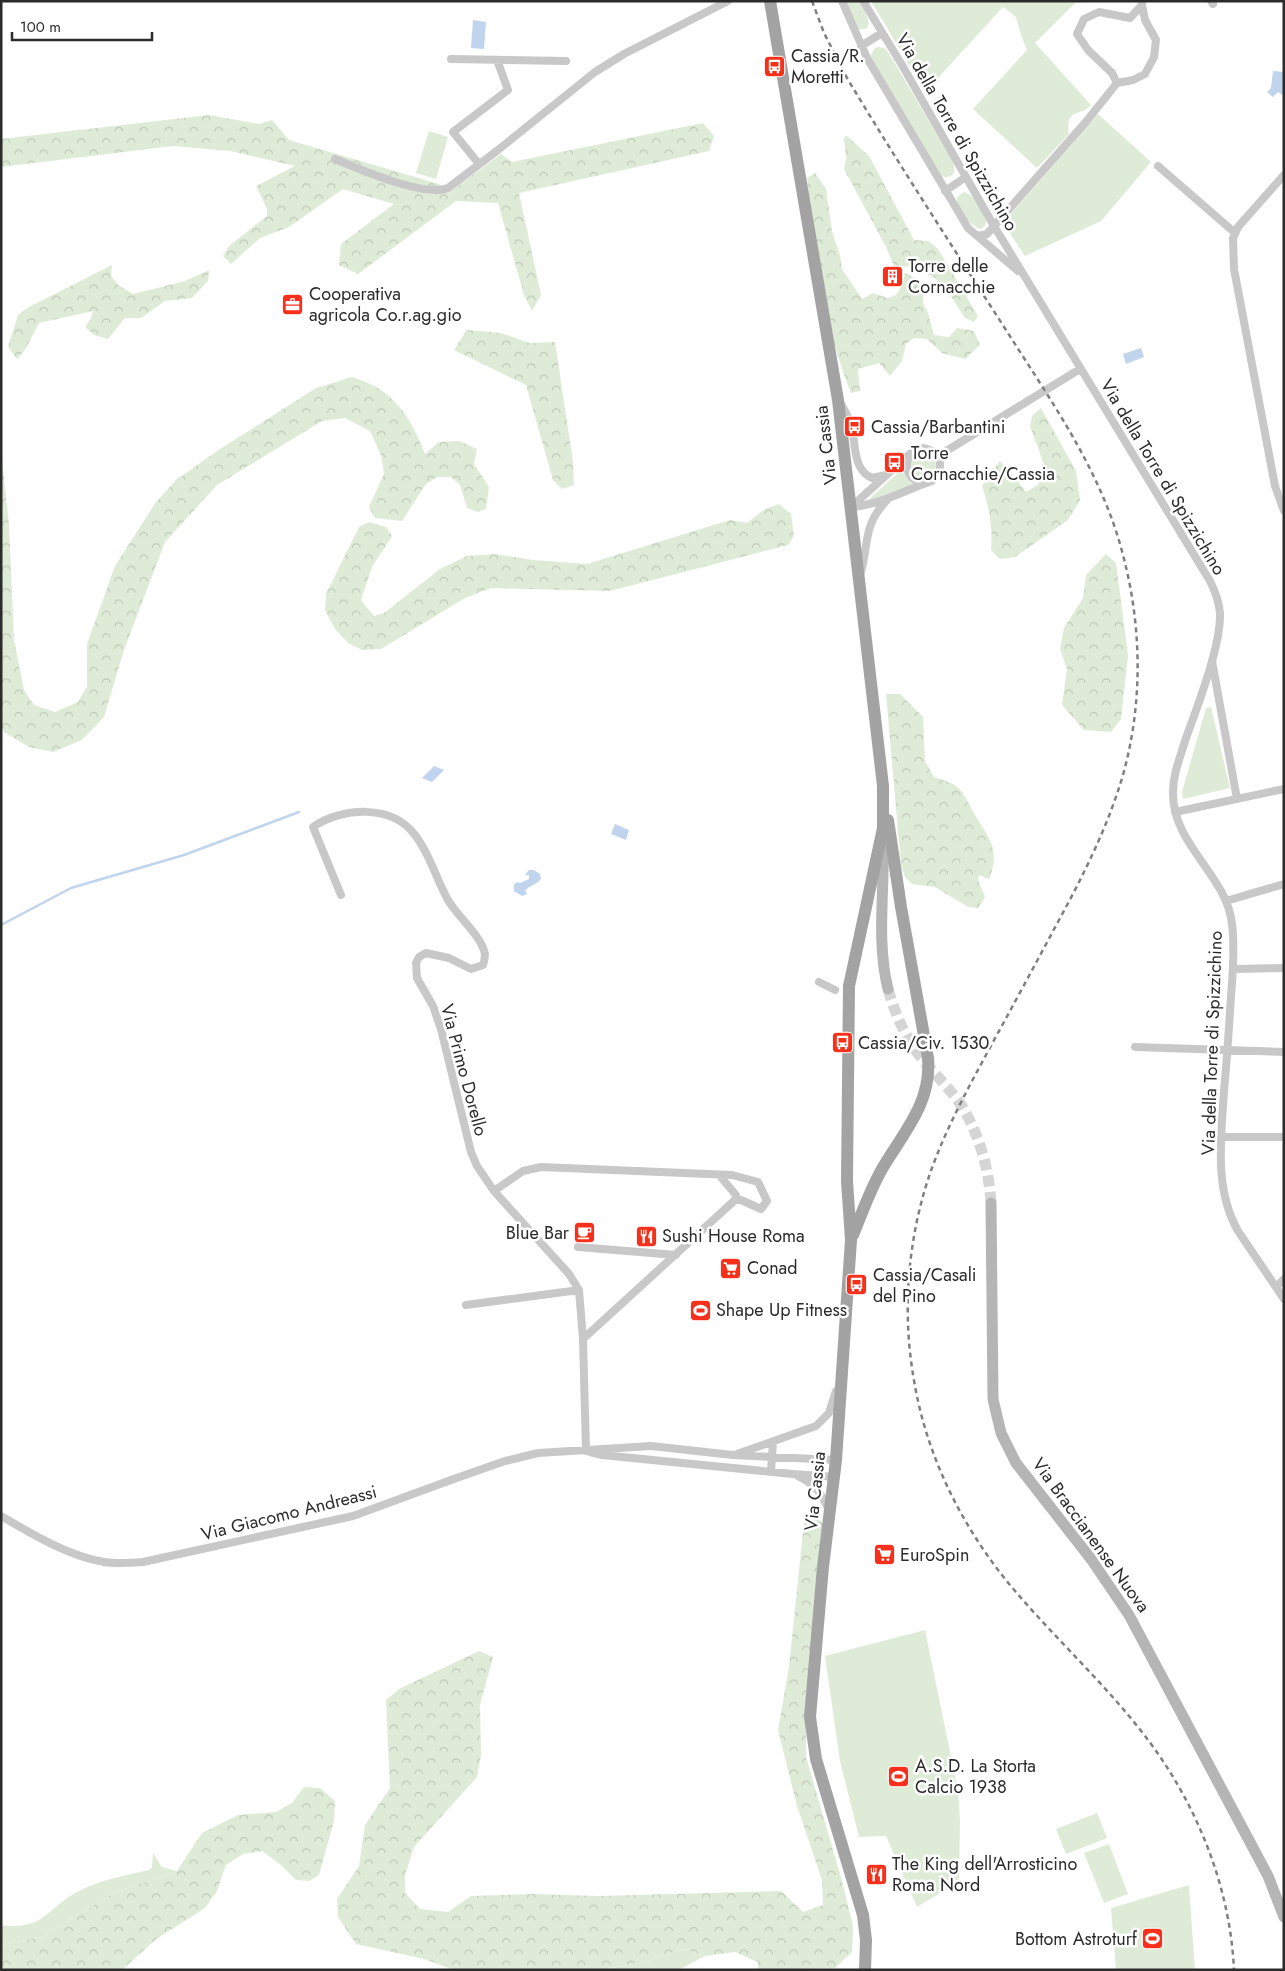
<svg xmlns="http://www.w3.org/2000/svg" width="1285" height="1971" font-family="Jost,sans-serif">
<style>
.green{fill:#deebd7}
.forest{fill:url(#forest-crowns)}
.water{fill:#c0d4ee}
.lines{fill:none;stroke-linecap:round;stroke-linejoin:round}
.stream{stroke:#c0d4ee;stroke-width:2.5}
.secondary-tunnel{stroke:#d5d5d5;stroke-width:11;stroke-dasharray:11 5.5;stroke-linecap:butt}
.street{stroke:#c8c8c8;stroke-width:8}
.secondary{stroke:#b5b5b5;stroke-width:11}
.primary{stroke:#a3a3a3;stroke-width:12}
.rail{stroke:#808080;stroke-width:2.5;stroke-dasharray:5 4;stroke-linecap:butt}
.labels{text-anchor:middle;stroke-width:5;stroke-linejoin:round;paint-order:stroke}
.poi-label{font-size:18px;fill:#2b2b2b;stroke:#fff;text-anchor:start}
.street-label{font-size:18px;fill:#2b2b2b;stroke:#fff}
</style>
<defs>
<pattern id="forest-crowns" width="20" height="18" patternUnits="userSpaceOnUse" patternTransform="scale(1.25)"><rect width="20" height="18" fill="#deebd7"/><path d="M2 6a3 3 0 1 1 6 0M12 15a3 3 0 1 1 6 0" fill="none" stroke="#bfcab9"/></pattern>
</defs>
<rect width="100%" height="100%" fill="#fff"/>
<path class="green" d="M 846,1 L 858,1 C 863,10 873,20 866,29 L 858,29 Z
M 871,1 L 1077,1 L 1035,43 L 1091,105 C 1081,117 1065,107 1069,134 L 1037,168 L 973,109 L 1027,50 L 1022,38 L 1016,17 L 1003,7 L 925,92 Z
M 879,47 L 884,48 L 888,52 L 954,163 L 954,173 C 949,178 945,178 938,174 L 870,56 L 875,48 Z
M 1098,114 L 1151,162 L 1101,221 L 1025,256 L 1003,223 Z
M 429,131 L 448,137 L 436,179 L 416,173 Z
M 964,192 C 974,194 997,223 980,229 C 970,225 955,209 957,197 Z
M910 466a13 13 0 1 1 26 0a13 13 0 1 1-26 0Z
M 901,470 L 913,484 L 870,501 L 867,501 Z
M 1211,707 L 1230,788 L 1183,799 L 1182,792 L 1206,708 Z
M 925,1630 L 958,1791 L 960,1820 L 959,1881 L 917,1907 L 886,1836 L 859,1837 L 840,1761 L 825,1656 Z
M 1097,1813 L 1107,1838 L 1066,1854 L 1056,1829 Z
M 1109,1844 L 1128,1894 L 1104,1903 L 1084,1853 Z
M 153,1853 L 162,1867 L 177,1871 L 112,1894 L 42,1937 L 1,1945 L 1,1925 C 45,1931 47,1907 79,1891 C 100,1880 127,1875 149,1870 L 152,1867 Z
M 1189,1885 L 1195,1970 L 1116,1970 L 1111,1908 Z
M 683,1949 L 705,1956 L 678,1970 L 601,1970 L 644,1962 Z"/>
<path class="forest" d="M 209,115 L 259,124 L 272,120 L 289,140 L 439,184 L 448,193 L 501,154 L 512,162 L 703,123 L 714,136 L 709,151 L 519,193 L 541,295 L 532,311 L 524,295 L 498,203 L 456,201 L 358,274 L 339,265 L 341,244 L 394,204 L 343,189 L 289,227 L 260,238 L 231,264 L 223,256 L 229,246 L 267,216 L 267,209 L 256,186 L 295,166 L 230,151 L 173,146 L 1,167 L 1,139 Z
M 846,135 L 869,156 L 914,240 L 928,241 L 938,249 L 978,316 L 974,322 L 965,318 L 943,284 L 917,267 L 894,266 L 886,247 L 844,169 L 846,158 L 844,139 Z
M 815,173 L 826,189 L 832,231 L 840,255 L 842,269 L 862,299 L 873,293 L 888,298 L 896,295 L 902,285 L 905,273 L 923,282 L 923,303 L 928,313 L 934,335 L 949,337 L 957,328 L 974,331 L 980,345 L 965,359 L 942,353 L 927,339 L 914,338 L 906,344 L 902,361 L 890,376 L 879,363 L 858,369 L 860,391 L 851,393 C 824,328 815,248 807,178 Z
M 112,265 L 111,276 L 118,285 L 133,294 L 185,281 L 209,270 L 208,281 L 192,298 L 165,301 L 141,318 L 125,318 L 108,339 L 94,335 L 85,327 L 91,318 L 93,311 L 39,323 L 25,350 L 17,359 L 8,347 L 18,315 L 27,308 Z
M 467,330 L 501,333 L 530,343 L 555,342 L 573,462 L 574,485 L 562,489 L 553,480 L 526,385 L 454,350 Z
M 352,377 C 393,389 410,415 425,454 L 439,442 L 459,441 L 477,449 L 474,464 L 489,487 L 486,509 L 478,512 L 467,508 L 460,485 L 451,477 L 437,477 L 426,484 L 402,521 L 375,518 L 369,507 L 384,474 L 381,455 L 370,431 L 345,418 L 322,421 L 217,485 L 165,542 L 124,650 L 104,717 L 82,740 L 53,752 L 29,747 L 4,732 L 1,726 L 1,450 L 9,524 L 14,640 L 24,690 L 34,705 L 55,712 L 78,702 L 87,686 L 87,644 L 115,566 L 156,502 L 176,480 L 220,449 L 316,388 Z
M 1041,408 L 1076,471 L 1080,500 L 1068,520 L 1015,557 L 1000,559 L 991,550 C 993,527 989,507 982,486 L 1000,461 L 1011,472 L 1026,492 L 1038,485 L 1046,470 L 1030,426 L 1032,416 Z
M 779,504 L 791,514 L 794,536 L 788,545 L 610,591 L 491,588 L 465,598 L 381,649 L 362,650 L 348,643 L 335,629 L 325,610 L 326,594 L 359,527 L 369,522 L 386,527 L 392,536 L 372,567 L 361,600 L 374,616 L 384,613 L 440,569 L 467,556 L 496,554 L 533,560 L 587,564 L 730,520 L 747,523 L 765,509 Z
M 1106,554 L 1116,563 L 1128,655 L 1121,719 L 1111,732 L 1084,730 L 1062,705 L 1067,669 L 1060,649 L 1064,628 L 1083,598 L 1086,575 Z
M 886,694 L 900,694 L 923,717 L 925,761 L 934,777 C 943,780 955,783 961,791 C 967,798 970,807 975,815 C 989,838 1001,851 989,879 L 979,875 L 978,880 L 985,897 L 978,908 L 968,907 L 935,887 L 912,884 L 905,877 L 901,865 Z
M 818,1518 L 826,1528 L 806,1730 L 806,1757 L 842,1881 L 853,1926 L 852,1952 L 835,1968 L 758,1970 L 758,1962 L 735,1952 L 705,1956 L 683,1949 L 644,1962 L 601,1970 L 454,1970 L 424,1959 L 356,1944 L 338,1917 L 337,1899 L 359,1866 L 365,1825 L 390,1788 L 386,1700 L 399,1689 L 479,1651 L 493,1657 L 480,1705 L 481,1755 L 477,1777 L 414,1847 L 405,1875 L 405,1893 L 420,1909 L 448,1912 L 471,1896 L 532,1894 L 599,1896 L 781,1891 L 803,1912 L 823,1905 L 822,1880 L 797,1806 L 778,1730 L 789,1667 L 804,1522 Z
M 304,1787 L 320,1788 L 335,1801 L 334,1821 L 319,1875 L 309,1881 L 296,1880 L 281,1865 L 262,1851 L 243,1854 L 226,1865 L 217,1891 L 205,1908 L 155,1940 L 122,1970 L 1,1970 L 1,1945 L 42,1937 L 112,1894 L 177,1871 L 202,1833 L 238,1815 L 276,1812 L 292,1803 Z"/>
<path class="water" d="M 473,20 L 486,22 L 484,49 L 471,48 Z
M 1273,71 L 1284,72 L 1284,96 L 1278,92 L 1273,97 L 1267,92 L 1271,88 Z
M 1141,348 L 1144,357 L 1126,364 L 1123,354 Z
M 434,766 L 444,770 L 432,782 L 422,778 Z
M 615,824 L 629,830 L 626,840 L 611,834 Z
M 529,870 L 534,870 L 540,874 L 541,879 C 537,885 529,885 525,891 L 527,894 L 522,896 L 514,891 L 514,885 L 517,882 L 520,883 L 529,879 L 529,875 L 525,875 Z"/>
<g class="lines">
<path class="stream" d="M 1,925 L 71,888 L 184,855 L 299,812"/>
<path class="secondary-tunnel" d="M 888,989 C 895,1013 904,1035 919,1055 C 933,1073 951,1089 963,1108 C 980,1137 989,1170 991,1203"/>
<path class="street" d="M 842,1 L 867,58 L 968,228 L 1018,271
M 863,1 L 902,65 L 994,226 L 1210,581 C 1215,591 1219,602 1220,613 C 1221,647 1197,707 1185,741 C 1180,758 1173,774 1173,792 C 1172,845 1227,875 1232,924 C 1235,948 1233,973 1231,996 C 1229,1028 1227,1059 1224,1091 C 1221,1138 1214,1189 1238,1231 L 1284,1299
M 1211,1 L 1213,4
M 861,46 L 882,33
M 451,59 L 566,61
M 1117,83 L 1112,73 L 1088,50 L 1077,34 L 1084,19 L 1099,12 L 1130,18 L 1142,5 L 1142,1
M 1117,83 L 1133,80 L 1145,74 L 1154,57 L 1156,40 L 1145,20 L 1142,5
M 335,159 C 359,169 425,198 448,188 L 498,150 L 595,72 L 624,54 L 728,1
M 479,164 L 453,132 L 508,90 L 497,60
M 1158,166 L 1234,232
M 1284,175 L 1238,227 L 1233,238 L 1234,269 L 1275,486 L 1284,511
M 945,191 L 966,177
M 978,236 L 987,234 L 1085,123 L 1117,83
M 841,404 C 846,412 850,420 852,429 C 856,446 853,470 872,478 L 886,475
M 920,448 C 940,448 947,468 932,481 C 905,490 880,505 851,507 L 911,453 Z
M 909,456 C 903,469 910,482 925,483
M 938,456 L 1080,369
M 861,572 C 869,542 863,525 887,500
M 1212,661 L 1237,799
M 1175,812 L 1284,789
M 341,895 L 313,827 C 342,807 392,804 415,835 C 430,854 436,879 448,900 C 457,916 481,935 485,954 C 485,957 484,962 483,965 L 471,969 L 449,958 L 426,953 L 419,957 L 416,963 L 417,978 L 433,1006 L 441,1029 L 471,1152 L 477,1166 L 494,1191 L 569,1274 L 579,1290 L 583,1339 L 586,1451
M 1226,901 L 1284,884
M 1233,969 L 1284,968
M 819,982 L 835,990
M 1135,1047 L 1284,1052
M 1221,1137 L 1284,1137
M 719,1175 L 736,1195 L 735,1200
M 494,1191 L 523,1171 L 541,1167 L 732,1175 L 758,1182 L 767,1201 L 761,1209 L 741,1200 L 735,1200 L 583,1339
M 578,1247 L 676,1255
M 1276,1287 L 1284,1279
M 466,1305 L 579,1290
M 590,1452 L 602,1455 L 793,1474 L 835,1477
M 737,1454 L 816,1426 L 829,1413 L 836,1391
M 771,1471 L 773,1442
M 798,1476 C 815,1485 820,1491 828,1508
M 1,1516 C 32,1534 68,1556 104,1562 C 117,1564 130,1563 143,1562 L 353,1516 L 451,1480 L 505,1461 L 538,1453 L 651,1446 L 733,1455 L 836,1460"/>
<path class="secondary" d="M 883,840 C 885,889 876,941 888,989
M 991,1203 L 993,1399 L 1001,1433 L 1016,1463 L 1091,1559 L 1129,1615 L 1268,1876 L 1284,1917"/>
<path class="primary" d="M 770,1 L 838,400 L 883,786 L 883,828 L 849,986 L 847,1181 L 851,1240 L 836,1460 L 823,1567 L 810,1717 L 816,1759 L 863,1915 L 866,1940 L 865,1970
M 853,1235 C 862,1213 870,1190 882,1169 C 903,1133 932,1103 928,1058 L 901,907 L 888,820"/>
<path class="rail" d="M 812,1 L 824,33 L 847,78 C 898,163 952,246 1006,330 C 1051,401 1102,472 1123,555 C 1142,627 1143,703 1123,775 C 1108,826 1084,874 1059,920 C 1037,961 1015,1002 993,1042 C 966,1092 938,1142 923,1196 C 906,1258 903,1323 915,1386 C 928,1459 963,1528 1010,1585 C 1051,1634 1098,1677 1138,1727 C 1193,1795 1230,1882 1234,1970"/>
</g>
<defs>
<symbol id="bus-square" viewBox="-11 -11 22 22"><rect x="-9" y="-9" width="18" height="18" rx="4" fill="#f6301a" stroke="#fff"/><path d="M-5-6H5V4H4V6H2V4H-2V6H-4V4H-5ZM-3.5-4V0h7V-4ZM-3.5 1.2v1.5H-2V1.2ZM2 1.2v1.5H3.5V1.2Z" fill="#fff"/></symbol>
<symbol id="building-square" viewBox="-11 -11 22 22"><rect x="-9" y="-9" width="18" height="18" rx="4" fill="#f6301a" stroke="#fff"/><path d="M-4-6H4V6H1V3H-1V6H-4ZM-2.5-4.3h1.7v1.8h-1.7ZM.8-4.3h1.7v1.8H.8ZM-2.5-1h1.7V.8h-1.7ZM.8-1h1.7V.8H.8Z" fill="#fff"/></symbol>
<symbol id="office-square" viewBox="-11 -11 22 22"><rect x="-9" y="-9" width="18" height="18" rx="4" fill="#f6301a" stroke="#fff"/><path d="M-6-3h4V-5.5h4V-3h4V5H-6ZM-1-4.5V-3h2v-1.5ZM-6 0V1H6V0Z" fill="#fff"/></symbol>
<symbol id="cafe-square" viewBox="-11 -11 22 22"><rect x="-9" y="-9" width="18" height="18" rx="4" fill="#f6301a" stroke="#fff"/><path d="M-5.5-4.5H6V0H3Q3 3.5 0 3.5H-2.5Q-5.5 3.5-5.5 0ZM3-3.2v2h1.7v-2ZM-6 4.5H4V6H-6Z" fill="#fff"/></symbol>
<symbol id="restaurant-square" viewBox="-11 -11 22 22"><rect x="-9" y="-9" width="18" height="18" rx="4" fill="#f6301a" stroke="#fff"/><path d="M-5-6h1v4h1v-4h1v4h1v-4h1v5L-1.5 .5V6h-2V.5L-5-1ZM5-6V6H3V1.5H1.5Q1.5-4 5-6Z" fill="#fff"/></symbol>
<symbol id="supermarket-square" viewBox="-11 -11 22 22"><rect x="-9" y="-9" width="18" height="18" rx="4" fill="#f6301a" stroke="#fff"/><path d="M-6-5.5h2.5l.6 2H6L4.5 2H-2.5L-4.4-4H-6ZM-1.5 3.2a1.3 1.3 0 1 0 .1 0ZM3 3.2a1.3 1.3 0 1 0 .1 0Z" fill="#fff"/></symbol>
<symbol id="stadium-square" viewBox="-11 -11 22 22"><rect x="-9" y="-9" width="18" height="18" rx="4" fill="#f6301a" stroke="#fff"/><path d="M0-5a6.5 5 0 1 0 0 10a6.5 5 0 1 0 0-10ZM-3.5-1.8h7v3.6h-7Z" fill="#fff"/></symbol>
</defs>
<g fill-rule="evenodd">
<use href="#bus-square" x="762" y="54" width="25" height="25"/>
<use href="#building-square" x="880" y="264" width="25" height="25"/>
<use href="#office-square" x="280" y="292" width="25" height="25"/>
<use href="#bus-square" x="842" y="414" width="25" height="25"/>
<use href="#bus-square" x="882" y="450" width="25" height="25"/>
<use href="#bus-square" x="830" y="1030" width="25" height="25"/>
<use href="#cafe-square" x="572" y="1220" width="25" height="25"/>
<use href="#restaurant-square" x="634" y="1224" width="25" height="25"/>
<use href="#supermarket-square" x="718" y="1256" width="25" height="25"/>
<use href="#bus-square" x="844" y="1272" width="25" height="25"/>
<use href="#stadium-square" x="688" y="1298" width="25" height="25"/>
<use href="#supermarket-square" x="872" y="1542" width="25" height="25"/>
<use href="#stadium-square" x="886" y="1764" width="25" height="25"/>
<use href="#restaurant-square" x="864" y="1862" width="25" height="25"/>
<use href="#stadium-square" x="1140" y="1926" width="25" height="25"/>
</g>
<g class="labels">
<g class="poi-label">
<text x="791" y="62">Cassia/R.<tspan x="791" dy="21">Moretti</tspan></text>
<text x="908" y="272">Torre delle<tspan x="908" dy="21">Cornacchie</tspan></text>
<text x="309" y="300">Cooperativa<tspan x="309" dy="21">agricola Co.r.ag.gio</tspan></text>
<text x="871" y="433">Cassia/Barbantini</text>
<text x="911" y="459">Torre<tspan x="911" dy="21">Cornacchie/Cassia</tspan></text>
<text x="858" y="1049">Cassia/Civ. 1530</text>
<text x="569" y="1239" text-anchor="end">Blue Bar</text>
<text x="662" y="1242">Sushi House Roma</text>
<text x="747" y="1274">Conad</text>
<text x="873" y="1281">Cassia/Casali<tspan x="873" dy="21">del Pino</tspan></text>
<text x="716" y="1316">Shape Up Fitness</text>
<text x="900" y="1561">EuroSpin</text>
<text x="915" y="1772">A.S.D. La Storta<tspan x="915" dy="21">Calcio 1938</tspan></text>
<text x="892" y="1870">The King dell'Arrosticino<tspan x="892" dy="21">Roma Nord</tspan></text>
<text x="1137" y="1945" text-anchor="end">Bottom Astroturf</text>
</g>
<g class="street-label">
<text transform="translate(957 132) rotate(60)" y="6">Via della Torre di Spizzichino</text>
<text transform="translate(826 445) rotate(-97)" y="6">Via Cassia</text>
<text transform="translate(1163 477) rotate(59)" y="6">Via della Torre di Spizzichino</text>
<text transform="translate(1212 1043) rotate(-88)" y="6">Via della Torre di Spizzichino</text>
<text transform="translate(464 1070) rotate(75)" y="6">Via Primo Dorello</text>
<text transform="translate(815 1491) rotate(-84)" y="6">Via Cassia</text>
<text transform="translate(289 1513) rotate(-14)" y="6">Via Giacomo Andreassi</text>
<text transform="translate(1091 1535) rotate(54)" y="6">Via Braccianense Nuova</text>
</g>
</g>
<rect width="1285" height="1971" fill="none" stroke="#2b2b2b" stroke-width="5"/>
<path d="M12 32v8h140v-8" fill="none" stroke="#2b2b2b" stroke-width="2.5"/>
<text x="20" y="32" font-size="15" fill="#2b2b2b" stroke="#ffffff" stroke-width="4" paint-order="stroke">100 m</text>
</svg>
